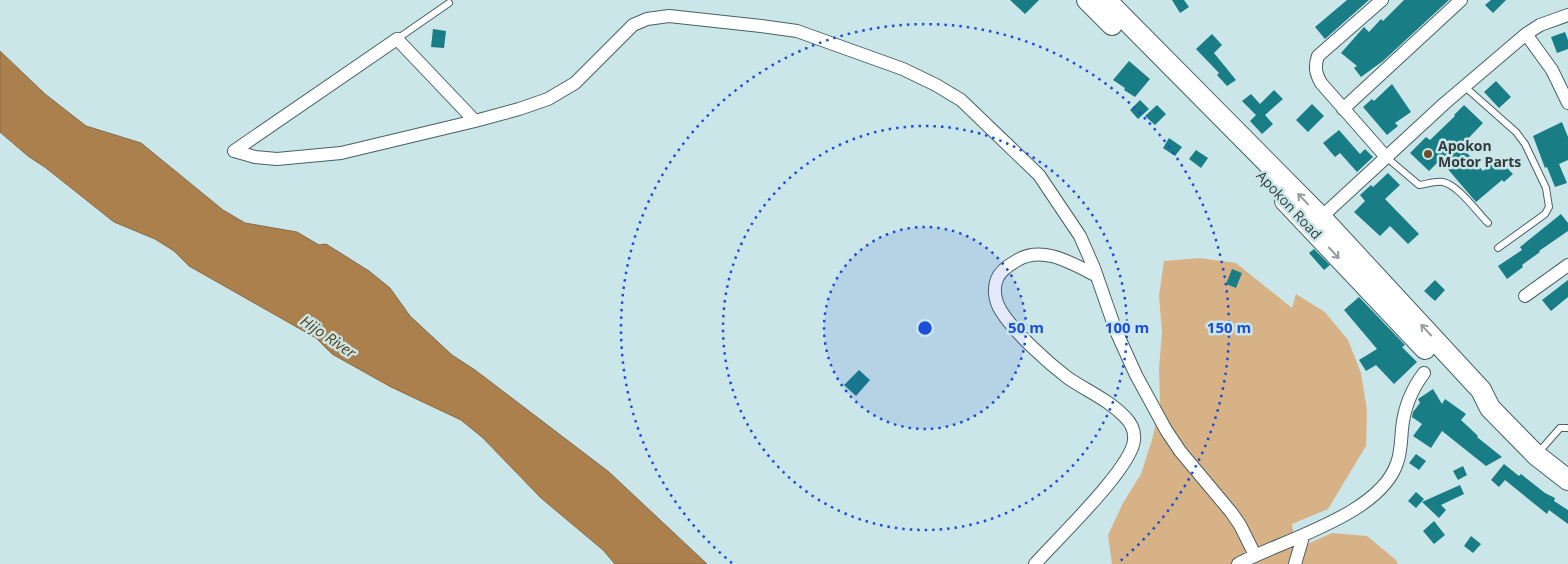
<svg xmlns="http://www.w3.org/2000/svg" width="1568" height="564" font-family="'Open Sans',sans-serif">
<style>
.green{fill:#d8b287}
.water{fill:#ab804d;stroke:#866b48}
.building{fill:#187d85}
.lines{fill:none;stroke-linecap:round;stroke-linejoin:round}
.service-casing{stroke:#486163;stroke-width:8}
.minor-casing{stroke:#486163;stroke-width:14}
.trunk-casing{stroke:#486163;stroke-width:22}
.service{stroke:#fff;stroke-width:6}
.minor{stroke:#fff;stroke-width:12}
.trunk{stroke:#fff;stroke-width:20}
.oneway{stroke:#989d9e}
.ring{fill:none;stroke:#1d4ed8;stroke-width:2.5;stroke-dasharray:2.5 5}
.poi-dot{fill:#714f27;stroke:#cbe6e9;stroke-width:2}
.labels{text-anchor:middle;stroke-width:5;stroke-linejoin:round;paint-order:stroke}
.poi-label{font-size:14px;font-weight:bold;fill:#303b3c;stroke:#cbe6e9;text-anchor:start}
.street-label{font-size:14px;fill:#303b3c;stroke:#cbe6e9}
.water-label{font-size:15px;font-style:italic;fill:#5c3d15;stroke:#cbe6e9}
.centre{fill:#1d4ed8;stroke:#cbe6e9;stroke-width:2.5}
.ring-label{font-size:15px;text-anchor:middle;font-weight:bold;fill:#1d4ed8;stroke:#cbe6e9;stroke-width:5;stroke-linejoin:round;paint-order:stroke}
</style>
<rect width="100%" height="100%" fill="#cbe6e9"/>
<path class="green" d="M 1200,258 L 1236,263 L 1292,308 L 1296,294 L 1325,312 L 1348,340 L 1361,373 L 1367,410 L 1366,446 L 1328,509 L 1292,524 L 1296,549 L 1332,533 L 1367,536 L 1396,560 L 1398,564 L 1112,564 L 1108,535 L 1123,503 L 1141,474 L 1152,440 L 1160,404 L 1159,368 L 1162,332 L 1159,296 L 1164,261 Z"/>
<path class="water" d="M 0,51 L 45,94 L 86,126 L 141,143 L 223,210 L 245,223 L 297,232 L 319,245 L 326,244 L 369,271 L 390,288 L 410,316 L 452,355 L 475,370 L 609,472 L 707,564 L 615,564 L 603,550 L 541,498 L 483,438 L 461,420 L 391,387 L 332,354 L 316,338 L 189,266 L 174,251 L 155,239 L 114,222 L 46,168 L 28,156 L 0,132 Z"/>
<path class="building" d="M 1010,0 L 1039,0 L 1025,14 Z
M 1172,0 L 1184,0 L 1189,7 L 1180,13 Z
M 1347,0 L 1369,0 L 1325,39 L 1315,27 Z
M 1404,0 L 1449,0 L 1383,61 L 1361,77 L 1354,68 L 1357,66 L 1341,53 L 1364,27 L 1369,32 L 1381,19 L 1383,21 Z
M 1491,0 L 1506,0 L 1493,13 L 1485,5 Z
M 433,29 L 446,31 L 444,48 L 431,47 Z
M 1565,32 L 1568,40 L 1568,49 L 1557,53 L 1551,37 Z
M 1212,34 L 1222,45 L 1214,53 L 1236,80 L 1227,86 L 1217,75 L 1219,73 L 1196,49 Z
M 1129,61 L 1150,79 L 1135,97 L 1124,90 L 1125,88 L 1113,80 Z
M 1496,81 L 1511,97 L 1499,108 L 1484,92 Z
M 1392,84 L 1411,112 L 1395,123 L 1398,126 L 1387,135 L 1363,107 L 1372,99 L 1374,101 Z
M 1274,90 L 1283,99 L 1265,115 L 1273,124 L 1262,134 L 1250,121 L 1256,115 L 1242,101 L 1251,94 L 1260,104 Z
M 1140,100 L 1149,109 L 1138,119 L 1130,110 Z
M 1312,104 L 1324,116 L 1308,132 L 1296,120 Z
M 1157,105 L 1166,114 L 1155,125 L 1145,116 Z
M 1464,105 L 1483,123 L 1461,146 L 1483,171 L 1497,158 L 1513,174 L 1504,182 L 1502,180 L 1476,202 L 1440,160 L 1429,171 L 1410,153 L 1426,137 L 1430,140 L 1455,116 L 1454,115 Z
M 1562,122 L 1568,137 L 1568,160 L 1559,164 L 1567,183 L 1555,187 L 1547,167 L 1545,168 L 1533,136 Z
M 1339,130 L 1360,154 L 1365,149 L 1373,157 L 1357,172 L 1340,153 L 1335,157 L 1323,143 Z
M 1169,138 L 1182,147 L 1175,156 L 1163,148 Z
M 1196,150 L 1208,158 L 1201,168 L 1189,159 Z
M 1388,173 L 1400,185 L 1385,199 L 1419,234 L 1408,244 L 1390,226 L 1380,236 L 1354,212 L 1365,201 L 1360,195 L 1371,185 L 1373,187 Z
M 1561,214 L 1568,223 L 1568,231 L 1539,251 L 1540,252 L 1522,265 L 1523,267 L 1507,279 L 1498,266 L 1522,250 L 1520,247 Z
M 1314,249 L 1330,265 L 1324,270 L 1309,253 Z
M 1232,269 L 1242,273 L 1236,288 L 1226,284 Z
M 1435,280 L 1445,290 L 1435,301 L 1424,291 Z
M 1568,280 L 1568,297 L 1551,311 L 1542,300 Z
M 1359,297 L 1405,345 L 1402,347 L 1417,362 L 1394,384 L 1376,365 L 1366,371 L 1359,360 L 1377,349 L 1344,310 Z
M 859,370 L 870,380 L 856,396 L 844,385 Z
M 1433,389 L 1442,404 L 1445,399 L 1466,414 L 1461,420 L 1478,436 L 1477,437 L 1502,457 L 1486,466 L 1442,431 L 1431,448 L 1413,436 L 1422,424 L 1412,417 L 1413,412 L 1420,403 L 1418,399 Z
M 1416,454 L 1426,461 L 1419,470 L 1409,463 Z
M 1504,464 L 1519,476 L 1521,474 L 1545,493 L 1555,498 L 1554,501 L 1568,510 L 1568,524 L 1549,510 L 1547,514 L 1505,480 L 1499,487 L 1491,480 Z
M 1463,466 L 1467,475 L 1458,480 L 1453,471 Z
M 1460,485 L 1464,494 L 1441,505 L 1446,510 L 1439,518 L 1422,502 Z
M 1416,492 L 1424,499 L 1416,508 L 1408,501 Z
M 1434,521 L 1445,535 L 1434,544 L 1423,531 Z
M 1471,536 L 1481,544 L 1473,553 L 1464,546 Z"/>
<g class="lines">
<defs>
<path id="service" d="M 397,39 L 449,3
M 1464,86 L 1516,132 L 1525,144 L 1546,188 L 1549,207 L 1545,214 L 1498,248
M 1386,157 L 1419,185 C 1427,184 1435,181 1443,182 C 1458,185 1477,212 1488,223
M 1538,453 L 1560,428 L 1568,428"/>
<path id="minor" d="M 1382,0 L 1318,56 C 1314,67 1316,74 1321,83 L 1386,157
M 1526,34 L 1552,70 L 1568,103
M 1343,109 L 1461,0
M 234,151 L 255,157 L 277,159 L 341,153 L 475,121 L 519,109 L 548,99 L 575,83 L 633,25 L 647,19 L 669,16 L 761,26 L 797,31 L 903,69 L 936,85 L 961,100 L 1039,175 L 1080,236 L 1094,268 L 1116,331 L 1136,375 L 1166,430 L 1180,451 L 1231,512 L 1240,525 L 1255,555
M 234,151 L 397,39 L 475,121
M 1317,221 L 1445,103 L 1526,34 L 1540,25 L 1568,15
M 1525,296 L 1568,265
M 1035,564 C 1056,540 1132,468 1134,440 C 1135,431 1131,423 1125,417 C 1109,400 1087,391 1068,378 C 1047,362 1015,333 1001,311 C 995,302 993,289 997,279 C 1000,271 1009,265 1016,261 C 1042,244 1073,264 1097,276
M 1238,564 C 1282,540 1380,515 1397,463 C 1401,453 1401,440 1402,429 C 1404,408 1411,390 1424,373
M 1295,564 L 1303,537"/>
<path id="trunk" d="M 1087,0 L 1112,25
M 1106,0 L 1321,217 L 1481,390 L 1490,408 L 1536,455 L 1568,480
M 1285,201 L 1425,349"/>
</defs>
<use href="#service" class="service-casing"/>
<use href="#minor" class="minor-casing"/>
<use href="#trunk" class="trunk-casing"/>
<use href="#service" class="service"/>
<use href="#minor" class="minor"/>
<use href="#trunk" class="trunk"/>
</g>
<defs><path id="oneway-shaft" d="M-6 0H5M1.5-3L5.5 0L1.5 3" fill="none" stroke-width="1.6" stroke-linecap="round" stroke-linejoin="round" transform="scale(1.25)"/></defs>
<g class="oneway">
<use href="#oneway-shaft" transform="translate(1303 199) rotate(-134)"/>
<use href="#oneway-shaft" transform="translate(1334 253) rotate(47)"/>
<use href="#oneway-shaft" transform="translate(1426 330) rotate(-133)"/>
</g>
<circle cx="925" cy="328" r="101" fill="#1d4ed8" fill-opacity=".12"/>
<g class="ring">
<circle cx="925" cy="328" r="101"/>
<circle cx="925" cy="328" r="202"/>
<path d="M732 563A304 304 0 1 1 1118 563"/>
</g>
<circle class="poi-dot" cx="1428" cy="154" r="5"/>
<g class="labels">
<g class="poi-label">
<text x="1438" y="151">Apokon<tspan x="1438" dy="16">Motor Parts</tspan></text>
</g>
<g class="street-label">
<text transform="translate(1289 205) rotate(47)" y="5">Apokon Road</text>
</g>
<g class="water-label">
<text transform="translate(328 337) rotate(34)" y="5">Hijo River</text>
</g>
</g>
<circle cx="925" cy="328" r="8" class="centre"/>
<g class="ring-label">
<text x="1026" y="333">50 m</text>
<text x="1127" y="333">100 m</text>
<text x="1229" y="333">150 m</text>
</g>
</svg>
